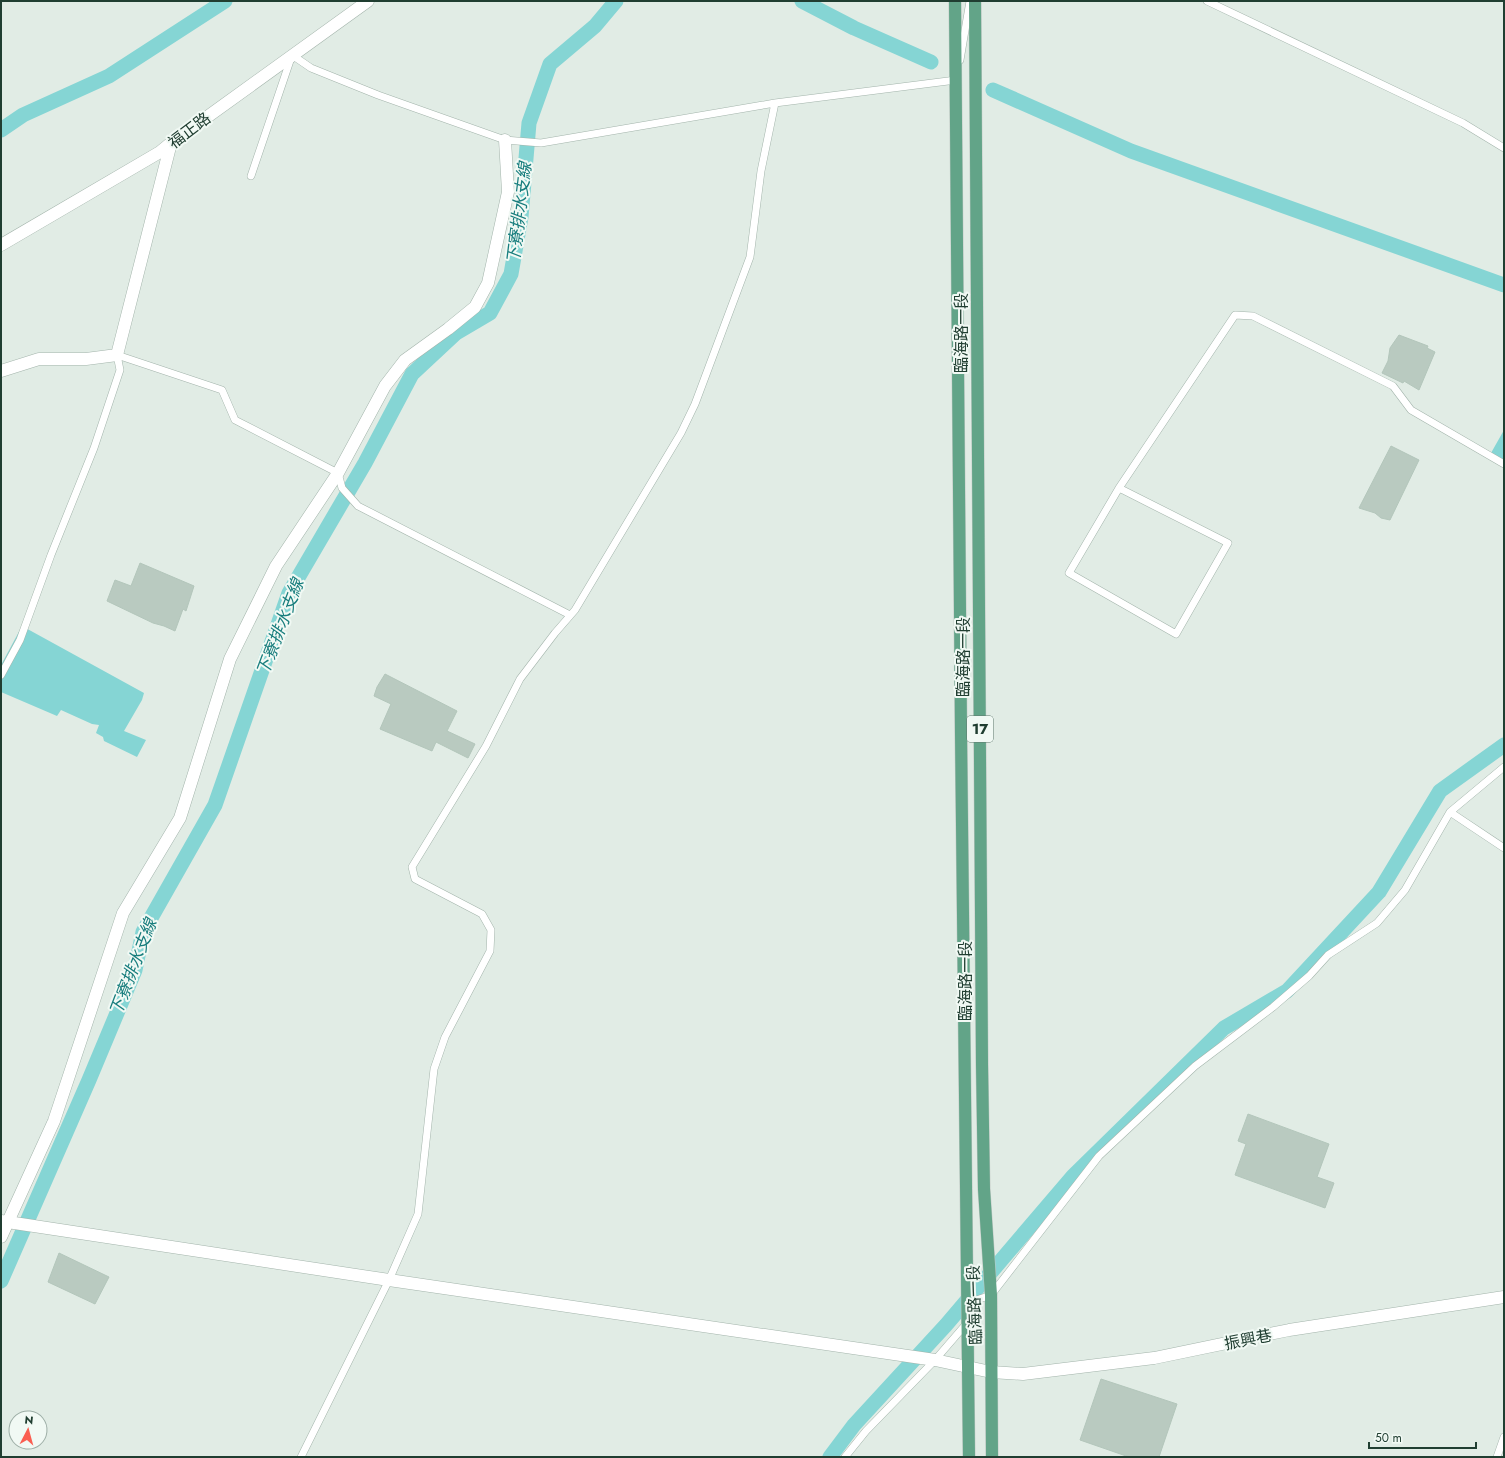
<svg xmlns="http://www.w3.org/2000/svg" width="1505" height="1458" font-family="Jost,'Noto Sans TC',sans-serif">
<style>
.water{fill:#85d5d4}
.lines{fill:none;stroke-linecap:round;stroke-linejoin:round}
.canal{stroke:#85d5d4;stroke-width:15}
.building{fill:#b9cac0;stroke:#b3c6bb}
.service-casing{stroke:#a3b4ab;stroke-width:8}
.minor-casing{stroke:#a3b4ab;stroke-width:13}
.tertiary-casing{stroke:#a3b4ab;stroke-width:13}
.primary-casing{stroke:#c1c9c5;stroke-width:13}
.service{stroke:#fff;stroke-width:7}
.minor{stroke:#fff;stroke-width:12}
.tertiary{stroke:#fff;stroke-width:12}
.primary{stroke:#62a488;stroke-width:12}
.labels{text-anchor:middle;stroke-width:4;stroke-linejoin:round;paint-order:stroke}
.shield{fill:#f1f9f4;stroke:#5f766c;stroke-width:1}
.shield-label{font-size:15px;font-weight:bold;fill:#203e31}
.street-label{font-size:16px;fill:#203e31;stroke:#f1f9f4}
.water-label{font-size:17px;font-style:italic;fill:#177d7d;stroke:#f1f9f4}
</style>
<rect width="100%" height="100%" fill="#e1ece5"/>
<path class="water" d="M 1504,430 L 1504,460 L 1491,453 Z
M 22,626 L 144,693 L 142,700 L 124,731 L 146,740 L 137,757 L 104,741 L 103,737 L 96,733 L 99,725 L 92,724 L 61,710 L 57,716 L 1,692 L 1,665 Z"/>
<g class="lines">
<path class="canal" d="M 802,1 L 854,28 L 931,62
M 993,90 L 1131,151 L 1504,285
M 1,130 L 23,115 L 109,76 L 225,1
M 1,1281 L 89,1080 L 135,970 L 143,932 L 215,805 L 289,593 L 365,463 L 412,374 L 456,333 L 490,313 L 511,274 L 521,217 L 529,123 L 550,64 L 595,26 L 616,1
M 830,1457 L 854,1425 L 946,1325 L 1073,1176 L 1224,1028 L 1287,991 L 1379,892 L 1440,791 L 1504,745"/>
</g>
<path class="building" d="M 1399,335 L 1428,346 L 1427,348 L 1435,352 L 1419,390 L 1404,381 L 1403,383 L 1382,373 L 1388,361 L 1390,348 Z
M 1391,446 L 1419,460 L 1390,520 L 1381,518 L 1375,513 L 1359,508 Z
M 140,563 L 194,586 L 186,611 L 183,609 L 175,631 L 164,626 L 153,623 L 107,601 L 115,580 L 131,586 Z
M 385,674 L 457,711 L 447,731 L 475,744 L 468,758 L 436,742 L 432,751 L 380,729 L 391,704 L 374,696 L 377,687 Z
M 1248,1114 L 1329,1144 L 1317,1177 L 1334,1183 L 1325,1208 L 1235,1175 L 1246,1144 L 1238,1141 Z
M 59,1253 L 109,1277 L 95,1304 L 48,1282 Z
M 1101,1379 L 1177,1404 L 1159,1457 L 1129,1457 L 1080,1440 Z"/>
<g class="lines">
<defs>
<path id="service" d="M 1207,1 L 1463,123 L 1504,148
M 960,60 L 970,1
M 251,176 L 292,55 L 311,68 L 378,95 L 505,140 L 541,143 L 775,103 L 956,80 L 957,78
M 1119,488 L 1228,543 L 1176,634 L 1069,573 L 1119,488 L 1235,315 L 1253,316 L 1393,386 L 1411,410 L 1504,464
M 1,675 L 20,640 L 51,555 L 94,448 L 120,370 L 117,355 L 222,390 L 235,420 L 338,473 L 342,488 L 358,506 L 570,615
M 1450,812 L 1504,848
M 968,1303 L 991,1295 L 1099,1156 L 1195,1066 L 1273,1007 L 1309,976 L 1328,955 L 1377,923 L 1405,890 L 1450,812 L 1504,767
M 301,1457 L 389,1280 L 418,1214 L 434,1069 L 445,1037 L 490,951 L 491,930 L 482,914 L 415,879 L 412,867 L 486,746 L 520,679 L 555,633 L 575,610 L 681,433 L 695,404 L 750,257 L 761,171 L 775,103
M 845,1457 L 866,1431 L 935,1360 L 967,1323
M 1497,1457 L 1504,1437"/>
<path id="minor" d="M 1,245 L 160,152 L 171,143
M 1,1221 L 389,1280 L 935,1360 L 991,1372 L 1023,1374 L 1154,1358 L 1289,1330 L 1504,1297
M 1,1237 L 54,1121 L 123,913 L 180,818 L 230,659 L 276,566 L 338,473 L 385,386 L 405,360 L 448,329 L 475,307 L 488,283 L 508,192 L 505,140"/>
<path id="tertiary" d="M 1,371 L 39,359 L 86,359 L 117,355 L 171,143 L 368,1"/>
<path id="primary" d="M 955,1 L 961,733 L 969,1457
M 975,1 L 982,1064 L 984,1189 L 991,1295 L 992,1457"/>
</defs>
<use href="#service" class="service-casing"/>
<use href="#minor" class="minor-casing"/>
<use href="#tertiary" class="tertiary-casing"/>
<use href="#primary" class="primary-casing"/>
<use href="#service" class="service"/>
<use href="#minor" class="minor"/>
<use href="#tertiary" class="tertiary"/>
<use href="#primary" class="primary"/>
</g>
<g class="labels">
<rect class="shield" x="967" y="716" width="26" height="26" rx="3"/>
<g class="shield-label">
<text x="980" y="734">17</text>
</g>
<g class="street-label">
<text transform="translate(189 130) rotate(-37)" y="6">福正路</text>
<text transform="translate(961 333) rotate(-90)" y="6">臨海路一段</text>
<text transform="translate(963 657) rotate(-90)" y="6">臨海路一段</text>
<text transform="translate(965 981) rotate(-90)" y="6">臨海路一段</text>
<text transform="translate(974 1305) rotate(-92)" y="6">臨海路一段</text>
<text transform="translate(1248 1339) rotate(-11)" y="6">振興巷</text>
</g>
<g class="water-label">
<text transform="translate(519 213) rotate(-83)" y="6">下寮排水支線</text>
<text transform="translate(280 627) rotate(-69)" y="6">下寮排水支線</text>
<text transform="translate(133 967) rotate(-69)" y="6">下寮排水支線</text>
</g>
</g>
<rect width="1505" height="1458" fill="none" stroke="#203e31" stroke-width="4"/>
<g transform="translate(28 1430) rotate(6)"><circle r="19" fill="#f1f9f4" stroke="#9daea6"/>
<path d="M0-3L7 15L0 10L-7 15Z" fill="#fa5e51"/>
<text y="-6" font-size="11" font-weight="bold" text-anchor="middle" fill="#203e31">N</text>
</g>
<path d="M1369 1442v6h107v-6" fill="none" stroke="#203e31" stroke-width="2"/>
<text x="1375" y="1442" font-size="12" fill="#203e31" stroke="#f1f9f4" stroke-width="3" paint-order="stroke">50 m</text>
</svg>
